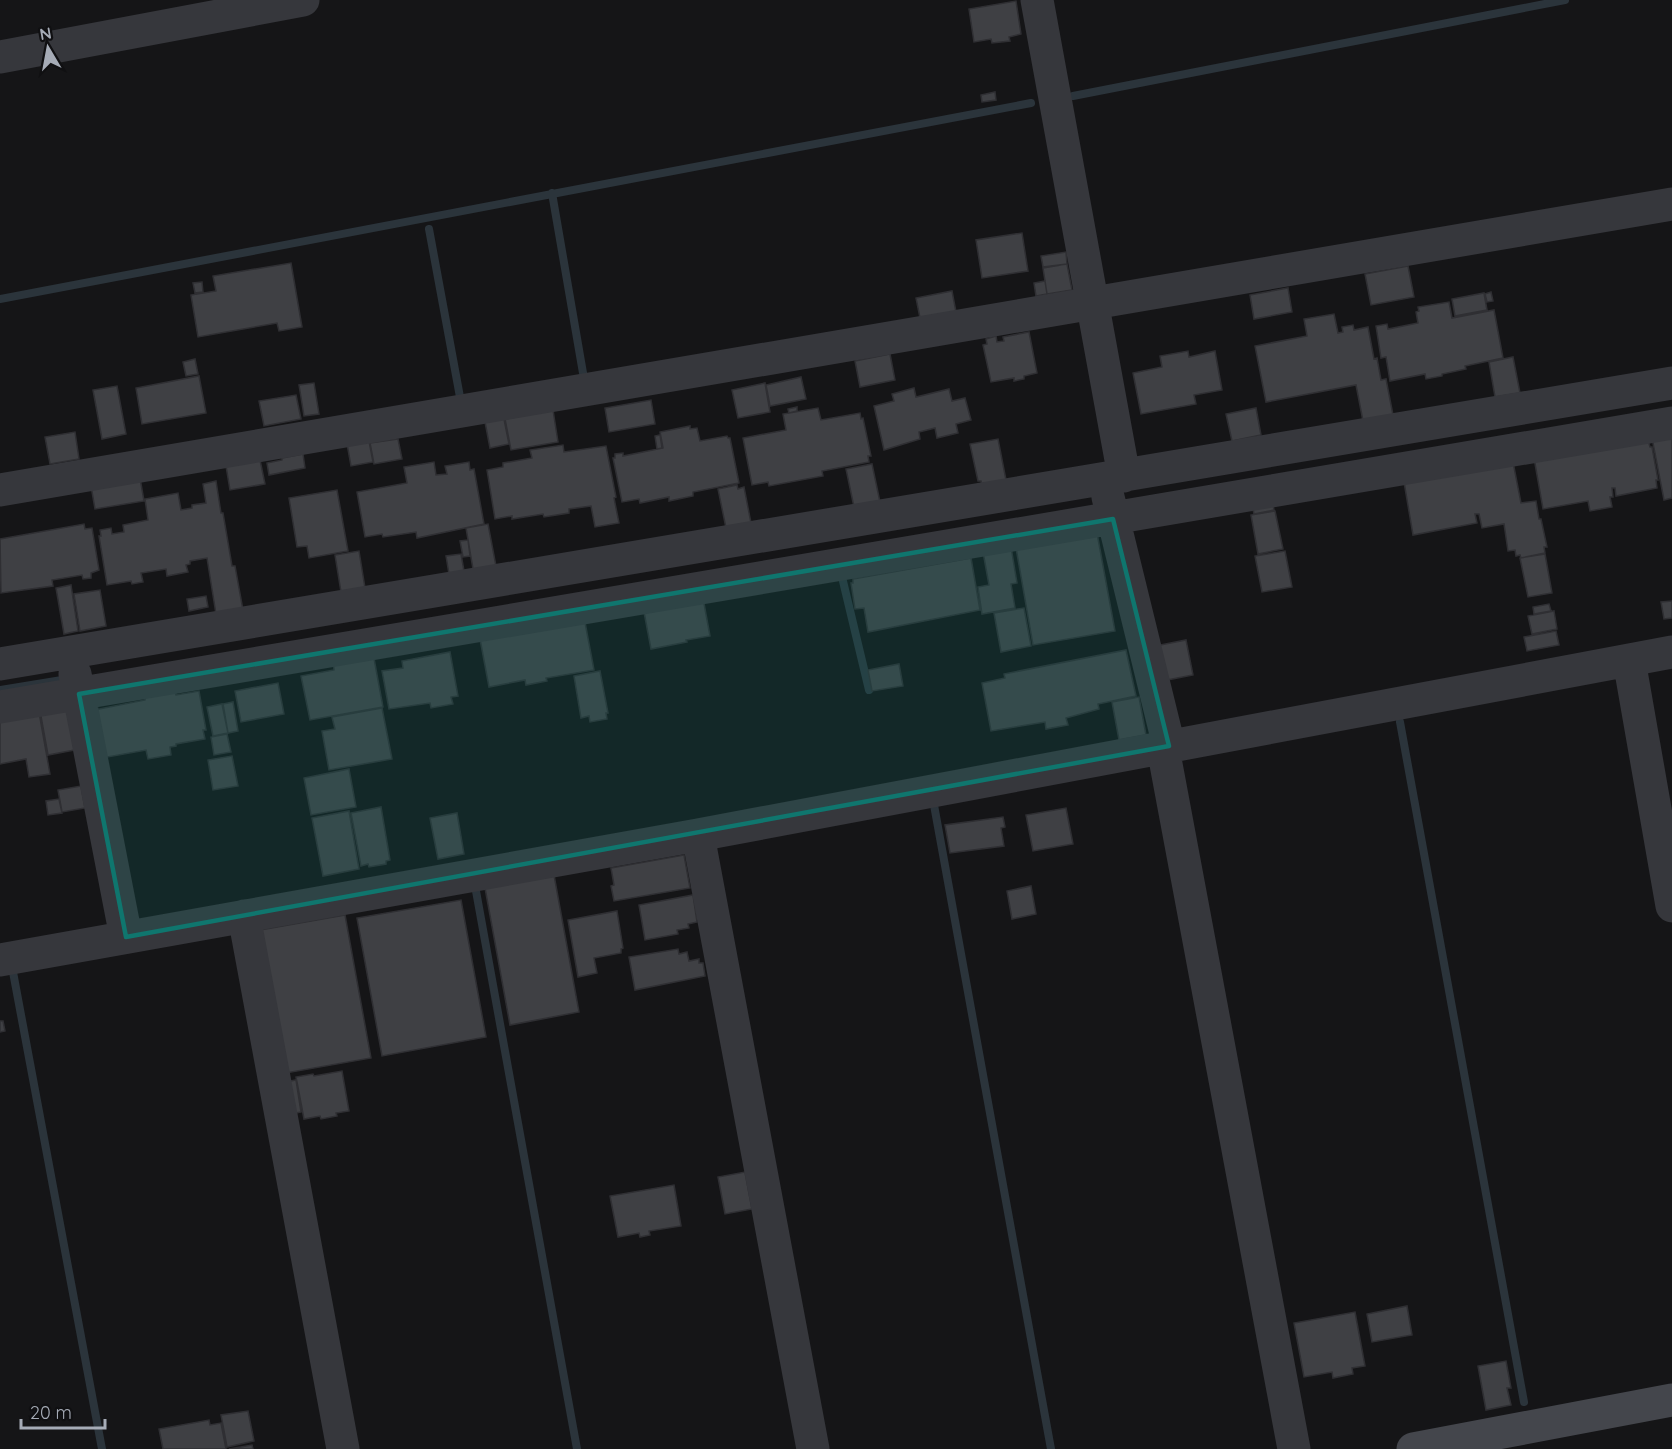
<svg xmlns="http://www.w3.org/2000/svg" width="1672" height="1449" font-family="Quicksand,sans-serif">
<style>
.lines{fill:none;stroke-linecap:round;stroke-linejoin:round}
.stream{stroke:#2b343b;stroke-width:8}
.building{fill:#3f4044;stroke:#2f2f33;stroke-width:1.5}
.street{stroke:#36373c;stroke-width:33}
.secondary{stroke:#44464c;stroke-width:33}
.marked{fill:#0f766e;fill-opacity:0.2;stroke:#0f766e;stroke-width:4.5;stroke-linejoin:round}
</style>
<rect width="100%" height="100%" fill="#151517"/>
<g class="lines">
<path class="stream" d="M 1073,96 L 1565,0
M 552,193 L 583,373
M 429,229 L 460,397
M 0,299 L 1031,103
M 842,577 L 869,690
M 0,690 L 68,679
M 1400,722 L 1524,1402
M 934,805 L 1051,1449
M 476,891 L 577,1449
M 13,972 L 102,1449"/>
</g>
<path class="building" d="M 1016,1 L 1021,34 L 1009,37 L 1010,41 L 992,43 L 991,39 L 974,42 L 969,9 Z
M 995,92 L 996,100 L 982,102 L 981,95 Z
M 1022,233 L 1028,271 L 982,278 L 976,240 Z
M 1066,252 L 1067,264 L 1043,267 L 1041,256 Z
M 291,263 L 302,327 L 279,331 L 277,323 L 198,337 L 191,295 L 216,291 L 213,276 Z
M 1067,264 L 1072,290 L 1047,294 L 1043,268 Z
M 1408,266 L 1414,297 L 1371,305 L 1365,274 Z
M 1045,281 L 1047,294 L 1036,296 L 1034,283 Z
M 202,282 L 203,292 L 195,293 L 193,283 Z
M 1288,288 L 1292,312 L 1254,319 L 1250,295 Z
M 952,291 L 956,312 L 920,318 L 916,298 Z
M 1491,292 L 1493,301 L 1487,302 L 1485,294 Z
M 1484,293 L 1487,310 L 1455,316 L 1452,299 Z
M 1449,302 L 1452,318 L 1494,310 L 1503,358 L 1465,366 L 1466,369 L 1442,374 L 1442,376 L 1426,379 L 1425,374 L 1390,381 L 1386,357 L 1381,358 L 1376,326 L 1387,324 L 1388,329 L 1418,323 L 1416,312 L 1419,311 L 1418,307 Z
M 1334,314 L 1338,333 L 1343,332 L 1342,327 L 1353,325 L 1354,330 L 1368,327 L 1374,359 L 1377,358 L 1381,380 L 1386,379 L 1393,415 L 1363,421 L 1356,385 L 1266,402 L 1255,346 L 1307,336 L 1304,319 Z
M 1029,332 L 1037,373 L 1024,376 L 1024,379 L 1014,381 L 1014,378 L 991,382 L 983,345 L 987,344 L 986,339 L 996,336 L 997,342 L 1004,341 L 1003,337 Z
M 1188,351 L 1189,357 L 1215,351 L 1222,390 L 1194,395 L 1196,404 L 1141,414 L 1133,373 L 1162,367 L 1160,356 Z
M 890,354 L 895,380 L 860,387 L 855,361 Z
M 1513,357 L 1520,393 L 1495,397 L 1489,362 Z
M 195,359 L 198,374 L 186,376 L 183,362 Z
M 199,376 L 206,413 L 142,424 L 136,388 Z
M 801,377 L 806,399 L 770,406 L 766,385 Z
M 314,383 L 319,414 L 304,416 L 299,385 Z
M 765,383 L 770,412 L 738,418 L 732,390 Z
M 117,386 L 126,434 L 102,439 L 93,390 Z
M 914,388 L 916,397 L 949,389 L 952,401 L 965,398 L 971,420 L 956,424 L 958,433 L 937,438 L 935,428 L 919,432 L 920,439 L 884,450 L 874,406 L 894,401 L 892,394 Z
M 296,395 L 301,419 L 264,426 L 259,401 Z
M 651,400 L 655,424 L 609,432 L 605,408 Z
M 797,407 L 797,411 L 789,413 L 788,409 Z
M 818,408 L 821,420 L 860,413 L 861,419 L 863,418 L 871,456 L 868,456 L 869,462 L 822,471 L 823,476 L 769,486 L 768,482 L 752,485 L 743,438 L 786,430 L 783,414 Z
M 1256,408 L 1261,435 L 1232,441 L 1226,414 Z
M 553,410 L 558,442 L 511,450 L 505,419 Z
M 504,419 L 509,444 L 490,448 L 485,422 Z
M 690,426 L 690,429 L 697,428 L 700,441 L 727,436 L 728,438 L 730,438 L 739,483 L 693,492 L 693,496 L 669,501 L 669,497 L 640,503 L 639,499 L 622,502 L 613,458 L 615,458 L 615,454 L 623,453 L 623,456 L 663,448 L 660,432 Z
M 75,432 L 79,459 L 50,464 L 45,437 Z
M 1672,434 L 1672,498 L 1664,500 L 1652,438 Z
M 660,435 L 662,448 L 657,449 L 655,436 Z
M 398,439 L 402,459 L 374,464 L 370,443 Z
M 998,439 L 1006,480 L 982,486 L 981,481 L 978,481 L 970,444 Z
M 1648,440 L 1650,447 L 1652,447 L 1658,480 L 1656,480 L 1657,488 L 1616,496 L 1615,488 L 1612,488 L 1613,497 L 1610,497 L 1612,507 L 1590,511 L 1588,501 L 1543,509 L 1534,458 Z
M 369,441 L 373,462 L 351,466 L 347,444 Z
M 563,445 L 564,452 L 606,446 L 616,497 L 614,498 L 619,523 L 595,527 L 591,506 L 569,509 L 569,513 L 544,517 L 543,514 L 512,519 L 512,516 L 495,519 L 487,470 L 503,467 L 503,463 L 532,458 L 530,450 Z
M 303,454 L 305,468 L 269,475 L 267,463 L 282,460 L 282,458 Z
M 260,460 L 265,484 L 230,490 L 226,466 Z
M 434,462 L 436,475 L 447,474 L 445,466 L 469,462 L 470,470 L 474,469 L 484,524 L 417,538 L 416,532 L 383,537 L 382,534 L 365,537 L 357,492 L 407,483 L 404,467 Z
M 1513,462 L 1521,503 L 1536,501 L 1539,519 L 1541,519 L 1547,547 L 1544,547 L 1545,553 L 1521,558 L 1520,555 L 1516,556 L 1515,550 L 1508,551 L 1504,524 L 1482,528 L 1479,514 L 1475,514 L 1477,523 L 1413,535 L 1404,482 Z
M 872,464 L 880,502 L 854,507 L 846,469 Z
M 140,478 L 144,501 L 95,509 L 91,486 Z
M 216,481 L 221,513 L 223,513 L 232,566 L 235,566 L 243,610 L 216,614 L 207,558 L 190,561 L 190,564 L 186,565 L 188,572 L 167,576 L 166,569 L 141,573 L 143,582 L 132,584 L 131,581 L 107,585 L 99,536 L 101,536 L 100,530 L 111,528 L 112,534 L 124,532 L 123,525 L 148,520 L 145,499 L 178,493 L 181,510 L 192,508 L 192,505 L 206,503 L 203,484 Z
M 737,485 L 738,489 L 744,487 L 751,523 L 726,528 L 718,489 Z
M 337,490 L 348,551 L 309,558 L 307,546 L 297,547 L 289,498 Z
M 1272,500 L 1274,510 L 1254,514 L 1252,504 Z
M 1275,511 L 1283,549 L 1258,554 L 1251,515 Z
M 84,524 L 85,529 L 92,528 L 99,570 L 91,573 L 91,578 L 83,579 L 82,575 L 52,580 L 53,586 L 1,593 L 0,539 Z
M 488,524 L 496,566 L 473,569 L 466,528 Z
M 1097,533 L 1115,631 L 1033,645 L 1016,548 Z
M 468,540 L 470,556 L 463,557 L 460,541 Z
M 1011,547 L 1017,583 L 1011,584 L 1015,608 L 982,614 L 978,587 L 989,585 L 983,552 Z
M 359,551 L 365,588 L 341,592 L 335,555 Z
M 1285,551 L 1292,587 L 1262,592 L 1255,556 Z
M 461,554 L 464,571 L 449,574 L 446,556 Z
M 1545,554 L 1552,593 L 1528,597 L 1520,558 Z
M 971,558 L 980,610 L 868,632 L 864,608 L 855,609 L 851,583 L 853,583 L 853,579 Z
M 71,585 L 78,631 L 64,634 L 56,588 Z
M 100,590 L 106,626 L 80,631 L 74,594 Z
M 206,596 L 208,607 L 189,611 L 187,599 Z
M 703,598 L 710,636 L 686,640 L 687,642 L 651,649 L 644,612 Z
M 1672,601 L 1672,618 L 1664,619 L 1661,602 Z
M 1549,604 L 1551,611 L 1534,614 L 1533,607 Z
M 1024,608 L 1031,646 L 1001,652 L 994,613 Z
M 1554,611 L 1557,629 L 1532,634 L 1528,616 Z
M 584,617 L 594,670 L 546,678 L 547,681 L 526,685 L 525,680 L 489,687 L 480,639 Z
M 1556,631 L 1559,645 L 1527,651 L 1524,637 Z
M 1186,640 L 1193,675 L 1162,681 L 1155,646 Z
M 1126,650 L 1136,696 L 1098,704 L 1099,709 L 1066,718 L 1068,725 L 1046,729 L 1045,722 L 991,731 L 982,683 L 1005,678 L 1004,674 Z
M 450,652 L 458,696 L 451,697 L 453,704 L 431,708 L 430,703 L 389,709 L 382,671 L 403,668 L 402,661 Z
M 373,653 L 383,707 L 310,720 L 301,676 L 334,670 L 333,660 Z
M 899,664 L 903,686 L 872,691 L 868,670 Z
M 600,671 L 608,713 L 606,713 L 607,719 L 590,722 L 589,716 L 581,718 L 574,676 Z
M 278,683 L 284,714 L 241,722 L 235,691 Z
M 175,689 L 176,695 L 199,691 L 206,730 L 203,730 L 205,739 L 176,744 L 176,746 L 170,747 L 171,755 L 148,759 L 146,750 L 102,758 L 94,710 L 145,700 L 144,694 Z
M 1139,697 L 1146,735 L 1119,740 L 1112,702 Z
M 233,702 L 238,731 L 228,733 L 223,704 Z
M 222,704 L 228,733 L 213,736 L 207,707 Z
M 72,706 L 80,749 L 48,755 L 40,711 Z
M 382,708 L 392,759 L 329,770 L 322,731 L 335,729 L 332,717 Z
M 39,712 L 50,774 L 29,777 L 26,759 L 0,764 L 0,719 Z
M 227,734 L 231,752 L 214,755 L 211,737 Z
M 232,756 L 238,786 L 213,790 L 208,760 Z
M 349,769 L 356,807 L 311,815 L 304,778 Z
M 81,786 L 85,808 L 62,812 L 58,790 Z
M 59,799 L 62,813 L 48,815 L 46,801 Z
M 381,807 L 390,860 L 386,861 L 386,864 L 369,867 L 368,864 L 361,866 L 351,813 Z
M 1066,808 L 1073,844 L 1033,851 L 1026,815 Z
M 349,811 L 359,869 L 323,876 L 312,818 Z
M 457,813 L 464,854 L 438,859 L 430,818 Z
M 1003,817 L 1005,827 L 1001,828 L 1004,846 L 950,853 L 945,825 Z
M 684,855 L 690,888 L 614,901 L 611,886 L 614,885 L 611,868 Z
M 554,875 L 579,1012 L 510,1025 L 485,888 Z
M 1031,886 L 1036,914 L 1012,919 L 1007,891 Z
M 693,895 L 697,922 L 688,924 L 689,928 L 677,930 L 678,934 L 645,940 L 639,905 Z
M 461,900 L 486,1037 L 382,1056 L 357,918 Z
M 617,911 L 623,948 L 621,949 L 621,953 L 594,958 L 597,973 L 578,977 L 568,920 Z
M 345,915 L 371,1058 L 286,1073 L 260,930 Z
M 678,949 L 679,954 L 687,952 L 689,961 L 699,959 L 699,963 L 703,963 L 705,976 L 635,990 L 629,957 Z
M 0,1021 L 3,1021 L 5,1031 L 0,1032 Z
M 342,1071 L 349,1111 L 336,1113 L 337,1116 L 321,1119 L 320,1116 L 304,1119 L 296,1077 L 313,1074 L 314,1076 Z
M 296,1080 L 301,1112 L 291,1114 L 285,1082 Z
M 745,1172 L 752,1209 L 725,1214 L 718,1177 Z
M 674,1185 L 681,1226 L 649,1231 L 650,1235 L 640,1237 L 639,1233 L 618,1237 L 610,1196 Z
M 1407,1306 L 1412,1335 L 1372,1342 L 1367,1314 Z
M 1355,1312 L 1365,1366 L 1352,1368 L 1353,1374 L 1333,1378 L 1332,1372 L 1304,1377 L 1294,1323 Z
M 1506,1361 L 1511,1388 L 1507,1388 L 1511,1405 L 1486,1410 L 1478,1366 Z
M 248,1411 L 254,1441 L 227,1447 L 221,1415 Z
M 209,1420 L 210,1425 L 221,1423 L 226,1449 L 163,1449 L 159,1429 Z
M 252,1445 L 253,1449 L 229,1449 Z"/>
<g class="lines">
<path class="street" d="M 1037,0 L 1124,476
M 0,57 L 303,0
M 0,490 L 1672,204
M 1108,497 L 1169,746
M 1629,660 L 1672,906
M 0,664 L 1672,383
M 75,674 L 126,937
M 0,707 L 1672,423
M 1163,748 L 1294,1449
M 698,835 L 813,1449
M 244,916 L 343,1449
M 0,960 L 698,835 L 1672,652"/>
<path class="secondary" d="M 1413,1449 L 1672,1400"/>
</g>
<path class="marked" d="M 1113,519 L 1169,746 L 126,937 L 79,694 Z"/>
<g transform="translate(48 48) rotate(350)" stroke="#101012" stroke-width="4.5" paint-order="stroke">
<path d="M0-4.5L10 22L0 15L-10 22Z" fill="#a6acb7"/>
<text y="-9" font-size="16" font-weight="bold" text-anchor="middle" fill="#a6acb7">N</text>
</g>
<path d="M21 1419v9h84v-9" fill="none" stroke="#a6acb7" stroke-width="3"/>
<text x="30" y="1419" font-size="18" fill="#a6acb7" stroke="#101012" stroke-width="4.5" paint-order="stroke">20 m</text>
</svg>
